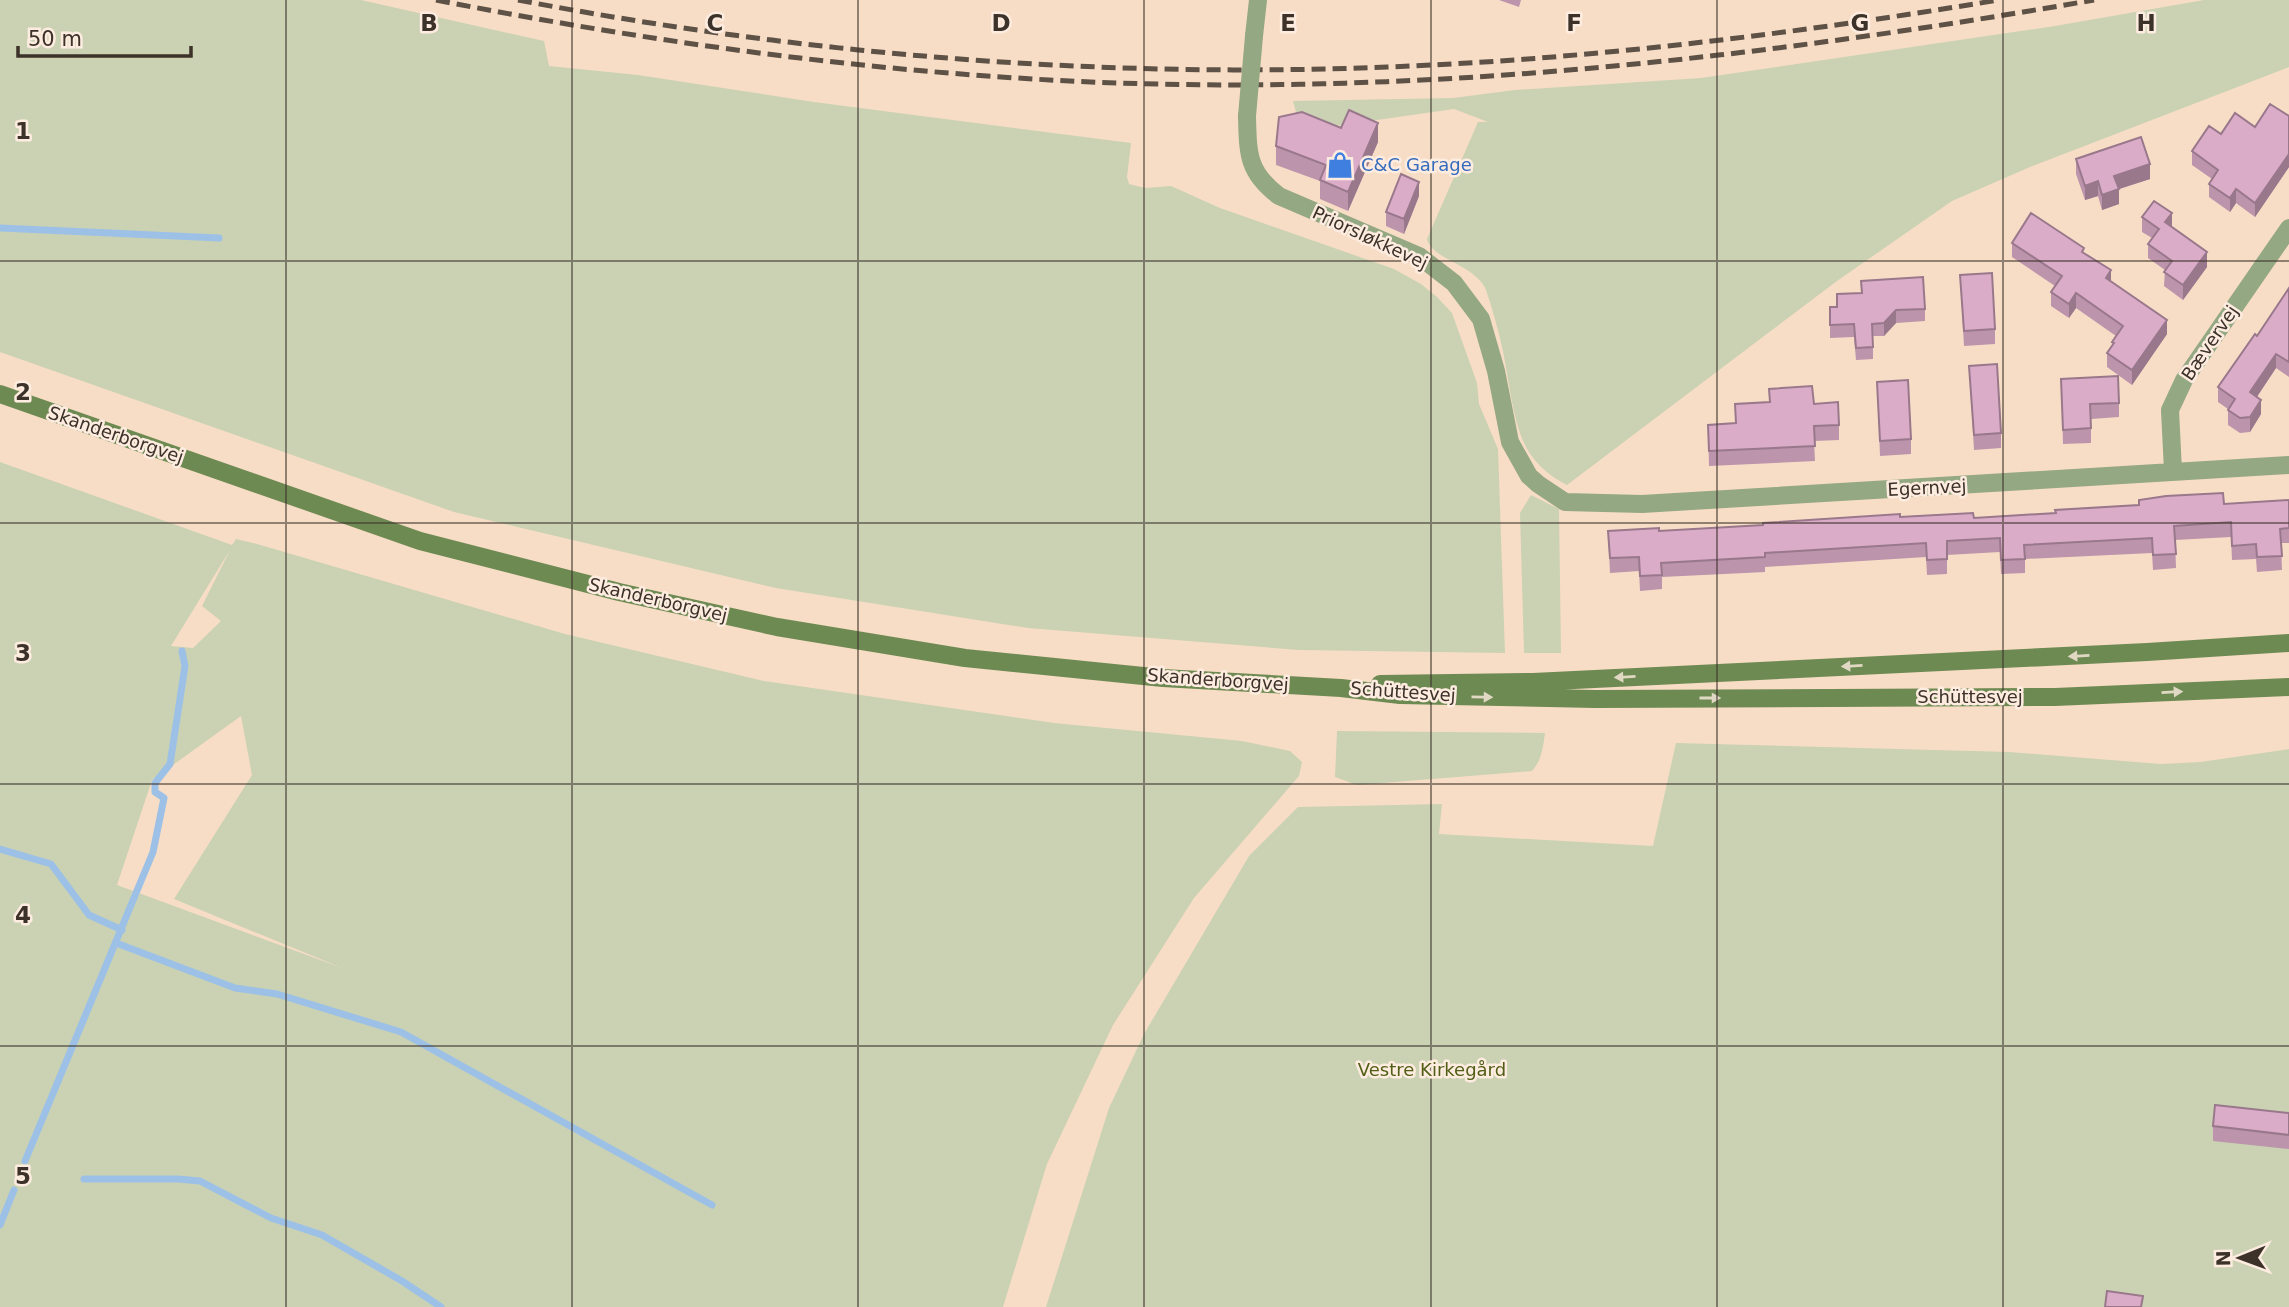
<svg xmlns="http://www.w3.org/2000/svg" width="2289" height="1307" font-family="'DejaVu Sans',sans-serif">
<style>
.green{fill:#cad2b3;fill-rule:evenodd}
.lines{fill:none;stroke-linecap:round;stroke-linejoin:round}
.stream{stroke:#9dc1e6;stroke-width:7}
.minor{stroke:#94a883;stroke-width:18}
.secondary{stroke:#6e8a53;stroke-width:18}
.rail{stroke:#5e5146;stroke-width:5;stroke-dasharray:14 7;stroke-linecap:butt}
.minor-bridge{stroke:#94a883;stroke-width:18}
.wall{fill:#bc94ac}
.shaded-wall{fill:#99788c}
.building{fill:#dbacc8;stroke:#99788c;stroke-width:2}
.oneway{fill:#e0d8c3}
.grid{fill:none;stroke:#3c3229;stroke-width:2;stroke-opacity:0.55}
.labels{text-anchor:middle;stroke-width:5;stroke-linejoin:round;paint-order:stroke}
.shop-label{font-size:18px;fill:#366cbe;stroke:#fdecdf;text-anchor:start}
.street-label{font-size:18px;fill:#3c3229;stroke:#fdecdf}
.park-label{font-size:18px;fill:#515f16;stroke:#fdecdf}
.grid-label{font-size:23px;text-anchor:middle;font-weight:bold;fill:#3c3229;stroke:#fdecdf;stroke-width:5;stroke-linejoin:round;paint-order:stroke}
</style>
<rect width="100%" height="100%" fill="#f8ddc6"/>
<path class="green" d="M 0,0 L 361,0 L 544,41 L 549,66 L 638,75 L 814,102 L 1131,143 L 1127,177 L 1129,184 L 1145,188 L 1171,186 L 1220,208 L 1394,269 L 1421,284 L 1437,297 L 1452,313 L 1477,383 L 1479,404 L 1498,449 L 1505,653 L 1299,650 L 1028,628 L 776,588 L 454,512 L 0,352 Z
M 2204,0 L 2289,0 L 2289,67 L 2030,167 L 1952,201 L 1837,281 L 1567,485 C 1552,477 1541,469 1531,455 C 1513,431 1509,377 1502,347 C 1498,328 1492,308 1486,290 C 1476,265 1431,259 1427,239 L 1478,122 L 1488,122 L 1454,109 L 1328,127 L 1298,120 L 1293,101 L 1453,98 L 1515,90 L 1701,78 L 2055,26 Z
M 0,462 L 232,545 L 236,539 L 257,544 L 565,634 L 764,681 L 1054,723 L 1242,741 L 1290,751 L 1302,762 L 1299,776 L 1194,898 L 1113,1025 L 1047,1164 L 1003,1307 L 0,1307 ZM 230,550 L 202,606 L 221,621 L 193,648 L 171,646 ZM 241,716 L 252,775 L 174,899 L 342,968 L 117,885 L 152,780 Z
M 1531,495 L 1559,509 L 1561,653 L 1524,653 L 1520,513 Z
M 1337,731 L 1545,733 C 1543,747 1542,760 1532,771 L 1357,785 L 1335,777 Z
M 1676,743 L 2009,752 L 2161,764 L 2201,762 L 2289,749 L 2289,1307 L 1046,1307 L 1109,1108 L 1144,1034 L 1249,856 L 1298,807 L 1442,804 L 1439,834 L 1653,846 Z"/>
<g class="lines">
<path class="stream" d="M 0,228 L 219,238
M 0,849 L 51,864 L 89,915 L 122,930
M 116,943 L 235,988 L 277,994 L 401,1032 L 712,1205
M 25,1161 L 153,852 L 164,798 L 155,792 L 155,783 L 170,764 L 185,666 L 182,651
M 84,1179 L 178,1179 L 200,1181 L 271,1218 L 322,1235 L 402,1281 L 441,1307
M 0,1225 L 14,1190"/>
<path class="minor" d="M 1254,36 L 1258,0
M 1247,116 C 1248,153 1247,172 1279,196 L 1419,256 L 1454,283 L 1481,319 L 1496,371 L 1510,442 L 1529,476 L 1538,484 L 1565,502 L 1642,504 L 2289,465
M 2173,471 L 2170,410 L 2184,380 L 2289,228"/>
<path class="secondary" d="M 0,394 L 420,541 L 619,592 L 777,627 L 965,658 L 1163,678 L 1341,688 L 1400,695 L 1595,699 L 2055,697 L 2289,687
M 1380,684 L 1533,682 L 2147,652 L 2289,643"/>
<path class="rail" d="M 436,0 C 661,44 888,75 1118,83 C 1445,94 1772,56 2094,0
M 518,0 C 812,56 1113,80 1412,66 C 1609,57 1805,32 1999,0"/>
<path class="minor-bridge" d="M 1247,116 L 1254,36"/>
</g>
<path class="wall" d="M 1499,0 L 1521,0 L 1519,7 Z
M 2289,116 L 2289,167 L 2255,217 L 2236,203 L 2230,212 L 2209,197 L 2209,184 L 2212,179 L 2192,165 L 2192,151 L 2221,134 L 2255,127 Z
M 1341,128 L 1378,142 L 1348,211 L 1320,199 L 1320,181 L 1276,165 L 1276,146 Z
M 2076,159 L 2150,179 L 2119,189 L 2119,204 L 2102,210 L 2098,196 L 2085,200 L 2076,174 Z
M 1419,196 L 1404,234 L 1386,226 L 1386,212 Z
M 2142,217 L 2172,227 L 2207,267 L 2183,300 L 2164,286 L 2165,270 L 2148,258 L 2148,244 L 2152,238 L 2142,232 Z
M 2012,243 L 2084,253 L 2111,281 L 2167,334 L 2132,385 L 2107,367 L 2107,353 L 2112,346 L 2112,342 L 2116,336 L 2076,308 L 2069,318 L 2051,306 L 2051,292 L 2055,286 L 2012,257 Z
M 1960,275 L 1995,329 L 1995,344 L 1964,346 Z
M 1861,281 L 1925,309 L 1925,321 L 1896,323 L 1884,336 L 1873,336 L 1873,359 L 1856,360 L 1854,337 L 1830,338 L 1830,307 L 1837,307 L 1861,293 Z
M 2289,288 L 2289,377 L 2276,368 L 2257,397 L 2261,414 L 2250,432 L 2240,433 L 2228,425 L 2228,409 L 2218,402 L 2218,387 L 2257,336 Z
M 1969,366 L 2001,433 L 2001,448 L 1974,450 Z
M 2061,379 L 2119,403 L 2119,417 L 2091,419 L 2091,443 L 2063,444 Z
M 1877,382 L 1911,439 L 1911,454 L 1880,456 Z
M 1769,389 L 1814,404 L 1839,425 L 1839,440 L 1814,441 L 1815,461 L 1709,466 L 1708,425 L 1735,423 L 1735,404 L 1769,402 Z
M 2289,500 L 2289,543 L 2281,543 L 2282,570 L 2257,572 L 2256,559 L 2232,560 L 2231,537 L 2175,540 L 2176,568 L 2153,570 L 2152,553 L 2025,559 L 2025,573 L 2001,574 L 2000,552 L 1947,555 L 1947,574 L 1927,575 L 1926,557 L 1765,567 L 1765,572 L 1662,577 L 1662,589 L 1640,591 L 1639,571 L 1610,573 L 1608,531 L 1659,531 L 1900,517 L 1974,518 Z
M 2289,1113 L 2289,1149 L 2213,1141 L 2213,1126 Z"/>
<path class="shaded-wall" d="M 1378,123 L 1378,142 L 1348,211 L 1348,192 Z
M 2289,154 L 2289,167 L 2255,217 L 2255,203 Z
M 2150,164 L 2150,179 L 2119,189 L 2119,204 L 2102,210 L 2102,195 L 2114,176 Z
M 2098,181 L 2098,196 L 2085,200 L 2085,186 Z
M 1419,182 L 1419,196 L 1404,234 L 1404,219 Z
M 2236,189 L 2236,203 L 2230,212 L 2230,198 Z
M 2172,213 L 2172,228 L 2165,222 Z
M 2207,252 L 2207,267 L 2183,300 L 2183,285 Z
M 2111,270 L 2111,285 L 2106,278 Z
M 2076,293 L 2076,308 L 2069,318 L 2069,304 Z
M 1896,310 L 1896,323 L 1884,336 L 1884,323 Z
M 2167,320 L 2167,334 L 2132,385 L 2132,370 Z
M 2276,354 L 2276,368 L 2250,407 L 2250,392 Z
M 2261,400 L 2261,414 L 2250,432 L 2250,417 Z"/>
<path class="building" d="M 2270,104 L 2289,116 L 2289,154 L 2255,203 L 2236,189 L 2230,198 L 2209,184 L 2218,170 L 2192,151 L 2209,126 L 2221,134 L 2235,113 L 2255,127 Z
M 1349,110 L 1378,123 L 1348,192 L 1320,180 L 1326,165 L 1276,146 L 1279,117 L 1302,112 L 1341,128 Z
M 2141,137 L 2150,164 L 2114,176 L 2119,189 L 2102,195 L 2098,181 L 2085,186 L 2076,159 Z
M 1401,174 L 1419,182 L 1404,219 L 1386,212 Z
M 2154,201 L 2172,213 L 2165,222 L 2207,252 L 2183,285 L 2164,272 L 2172,261 L 2148,244 L 2159,229 L 2142,217 Z
M 2031,213 L 2084,248 L 2082,252 L 2111,270 L 2106,278 L 2167,320 L 2132,370 L 2107,353 L 2114,343 L 2112,342 L 2123,326 L 2076,293 L 2069,304 L 2051,292 L 2062,276 L 2012,243 Z
M 1992,273 L 1995,329 L 1964,331 L 1960,275 Z
M 1923,277 L 1925,309 L 1896,310 L 1884,323 L 1872,324 L 1873,347 L 1856,348 L 1854,324 L 1830,325 L 1830,307 L 1837,307 L 1837,294 L 1862,293 L 1861,281 Z
M 2289,288 L 2289,362 L 2276,354 L 2250,392 L 2261,400 L 2250,417 L 2240,418 L 2228,410 L 2235,399 L 2218,387 L 2255,334 L 2257,336 Z
M 1997,364 L 2001,433 L 1974,435 L 1969,366 Z
M 2118,376 L 2119,403 L 2090,404 L 2091,428 L 2063,430 L 2061,379 Z
M 1908,380 L 1911,439 L 1880,441 L 1877,382 Z
M 1812,386 L 1814,404 L 1838,402 L 1839,425 L 1814,426 L 1815,446 L 1709,451 L 1708,425 L 1736,423 L 1735,404 L 1770,402 L 1769,389 Z
M 2223,493 L 2224,504 L 2289,500 L 2289,528 L 2280,529 L 2282,556 L 2257,557 L 2256,544 L 2232,546 L 2231,522 L 2174,526 L 2176,554 L 2153,555 L 2152,538 L 2024,545 L 2025,559 L 2001,560 L 2000,538 L 1947,541 L 1947,559 L 1927,560 L 1926,543 L 1765,553 L 1765,557 L 1661,563 L 1662,575 L 1640,576 L 1639,557 L 1610,558 L 1608,531 L 1659,528 L 1659,531 L 1763,525 L 1763,523 L 1900,514 L 1900,517 L 1973,513 L 1974,518 L 2056,513 L 2055,510 L 2139,505 L 2139,500 L 2166,496 Z
M 2215,1105 L 2289,1113 L 2289,1135 L 2213,1126 Z
M 2107,1291 L 2143,1296 L 2141,1307 L 2105,1307 Z"/>
<defs><path id="oneway-solid" d="M-6-.8H1V-3.2L6.5 0L1 3.2V.8H-6Z" transform="scale(1.75)"/></defs>
<g class="oneway">
<use href="#oneway-solid" transform="translate(2079 656) rotate(177)"/>
<use href="#oneway-solid" transform="translate(1852 666) rotate(177)"/>
<use href="#oneway-solid" transform="translate(1625 677) rotate(177)"/>
<use href="#oneway-solid" transform="translate(2172 692) rotate(-3)"/>
<use href="#oneway-solid" transform="translate(1482 697) rotate(1)"/>
<use href="#oneway-solid" transform="translate(1710 698)"/>
</g>
<path class="grid" d="M 286,0 L 286,1307M 572,0 L 572,1307M 858,0 L 858,1307M 1144,0 L 1144,1307M 1431,0 L 1431,1307M 1717,0 L 1717,1307M 2003,0 L 2003,1307M 0,261 L 2289,261M 0,523 L 2289,523M 0,784 L 2289,784M 0,1046 L 2289,1046"/>
<defs>
<symbol id="shop-bare" viewBox="-9 -9 18 18"><path d="M-5-2.5h2.3a2.7 3.5 0 0 1 5.4 0H5L5.5 6h-11ZM-1.5-2.5h3a1.5 2.3 0 0 0-3 0Z" fill="#3f7fe0" stroke="#fdecdf" stroke-width="2.5" paint-order="stroke"/></symbol>
</defs>
<g fill-rule="evenodd">
<use href="#shop-bare" x="1321" y="146" width="38" height="38"/>
</g>
<g class="labels">
<g class="shop-label">
<text x="1361" y="171">C&amp;C Garage</text>
</g>
<g class="street-label">
<text transform="translate(1370 238) rotate(25)" y="6">Priorsløkkevej</text>
<text transform="translate(2210 343) rotate(-56)" y="6">Bævervej</text>
<text transform="translate(116 435) rotate(19)" y="6">Skanderborgvej</text>
<text transform="translate(1927 488) rotate(-3)" y="6">Egernvej</text>
<text transform="translate(658 600) rotate(13)" y="6">Skanderborgvej</text>
<text transform="translate(1218 680) rotate(4)" y="6">Skanderborgvej</text>
<text transform="translate(1403 692) rotate(4)" y="6">Schüttesvej</text>
<text x="1970" y="703">Schüttesvej</text>
</g>
<g class="park-label">
<text x="1432" y="1076">Vestre Kirkegård</text>
</g>
</g>
<g class="grid-label">
<text x="429" y="31">B</text>
<text x="715" y="31">C</text>
<text x="1001" y="31">D</text>
<text x="1288" y="31">E</text>
<text x="1574" y="31">F</text>
<text x="1860" y="31">G</text>
<text x="2146" y="31">H</text>
<text x="23" y="139">1</text>
<text x="23" y="400">2</text>
<text x="23" y="661">3</text>
<text x="23" y="923">4</text>
<text x="23" y="1184">5</text>
</g>
<g transform="translate(2240 1258) rotate(269)" stroke="#fdecdf" stroke-width="5" paint-order="stroke">
<path d="M0-5L12 26L0 18L-12 26Z" fill="#3c3229"/>
<text y="-10" font-size="19" font-weight="bold" text-anchor="middle" fill="#3c3229">N</text>
</g>
<path d="M18 46v10h173v-10" fill="none" stroke="#3c3229" stroke-width="3.5"/>
<text x="28" y="46" font-size="21" fill="#3c3229" stroke="#fdecdf" stroke-width="5" paint-order="stroke">50 m</text>
</svg>
